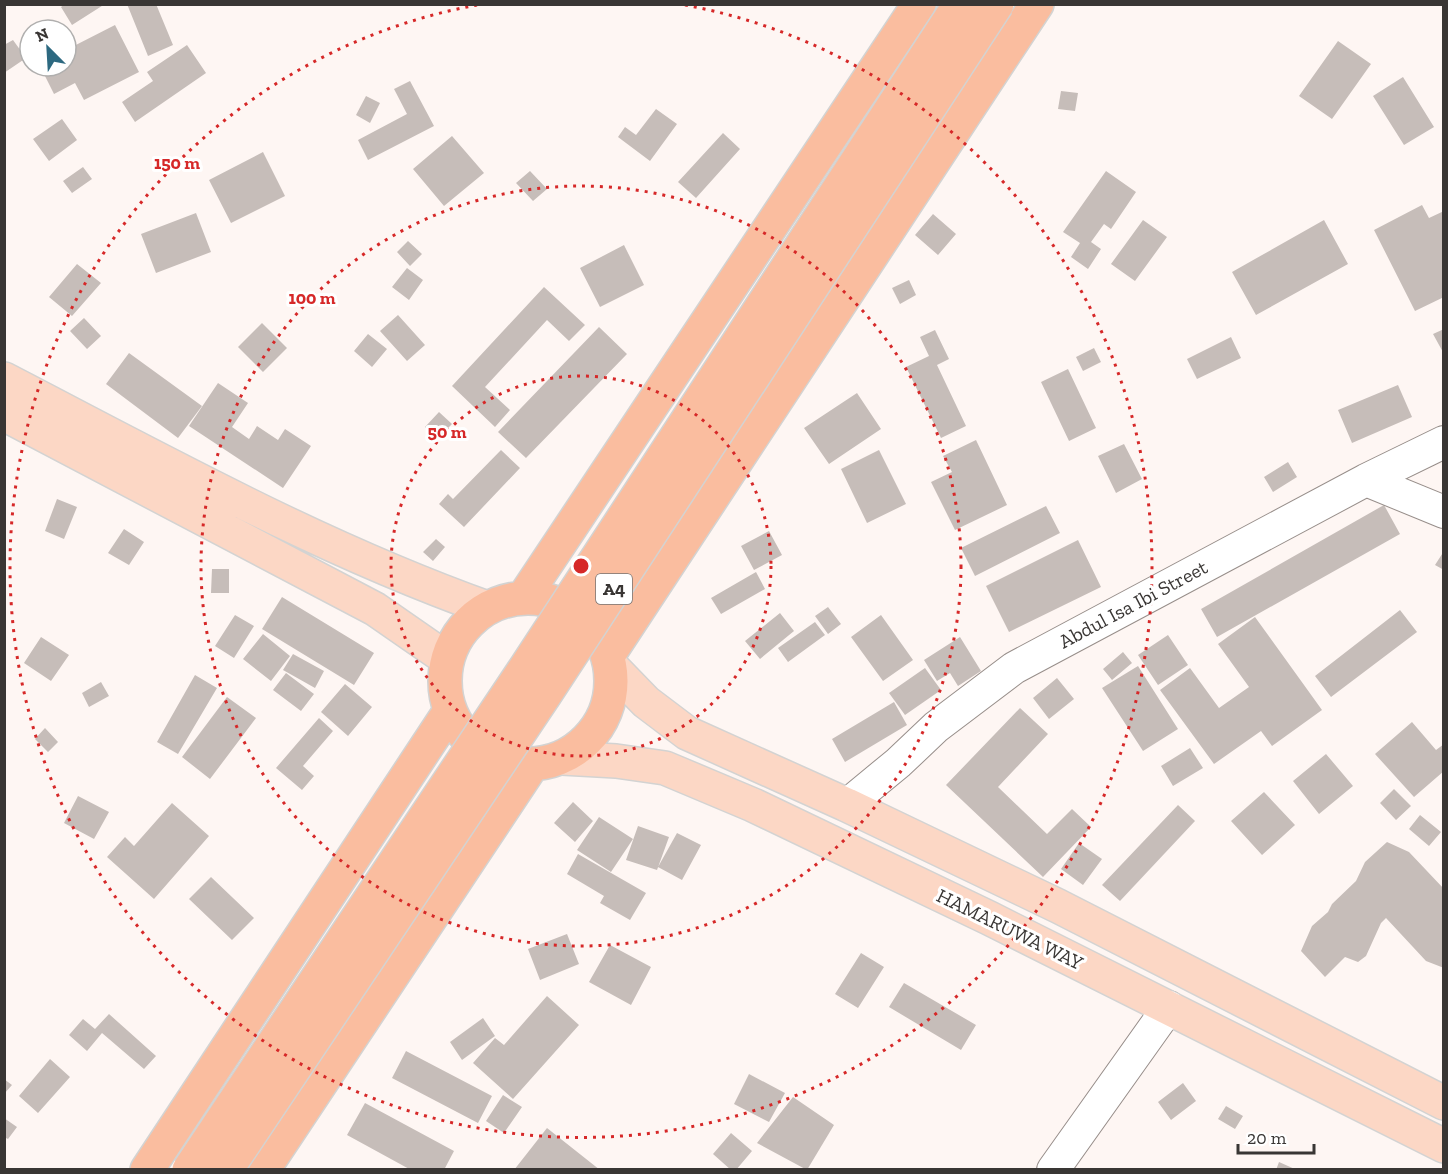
<svg xmlns="http://www.w3.org/2000/svg" width="1448" height="1174" font-family="'Zilla Slab',serif">
<style>
.building{fill:#c6bdb9}
.lines{fill:none;stroke-linecap:round;stroke-linejoin:round}
.minor-casing{stroke:#978e8a;stroke-width:34}
.major-casing{stroke:#d3d3d2;stroke-width:36}
.highway-casing{stroke:#d3d3d2;stroke-width:36}
.minor{stroke:#fff;stroke-width:32}
.major{stroke:#fcd7c5;stroke-width:33}
.highway{stroke:#fabd9f;stroke-width:33}
.highway-bridge-casing{stroke:#d3d3d2;stroke-width:36;stroke-linecap:butt}
.highway-bridge{stroke:#fabd9f;stroke-width:33}
.ring{fill:none;stroke:#d62828;stroke-width:3;stroke-dasharray:3 6}
.labels{text-anchor:middle;stroke-width:6;stroke-linejoin:round;paint-order:stroke}
.shield{fill:#fff;stroke:#747271;stroke-width:1.5}
.shield-label{font-size:18px;font-weight:bold;fill:#393634}
.street-label{font-size:20px;fill:#393634;stroke:#fff}
.centre{fill:#d62828;stroke:#fff;stroke-width:3}
.ring-label{font-size:18px;text-anchor:middle;font-weight:bold;fill:#d62828;stroke:#fff;stroke-width:6;stroke-linejoin:round;paint-order:stroke}
</style>
<rect width="100%" height="100%" fill="#fef6f3"/>
<path class="building" d="M 65,4 L 105,4 L 72,25 L 61,7 Z
M 127,4 L 156,4 L 173,45 L 148,56 Z
M 115,25 L 139,72 L 84,100 L 75,83 L 54,94 L 40,66 L 66,66 L 66,50 Z
M 13,40 L 26,58 L 4,73 L 4,45 Z
M 1338,41 L 1371,64 L 1332,119 L 1299,96 Z
M 187,45 L 206,73 L 135,122 L 122,102 L 153,81 L 147,72 Z
M 1403,77 L 1434,127 L 1404,145 L 1373,96 Z
M 410,81 L 434,126 L 368,160 L 358,140 L 407,114 L 394,89 Z
M 1061,91 L 1078,93 L 1075,111 L 1058,109 Z
M 366,96 L 380,103 L 370,123 L 356,115 Z
M 656,109 L 677,124 L 650,161 L 618,137 L 625,127 L 636,135 Z
M 62,119 L 77,140 L 49,161 L 33,139 Z
M 723,133 L 740,149 L 696,198 L 678,182 Z
M 452,136 L 484,173 L 444,206 L 413,169 Z
M 263,152 L 285,196 L 231,223 L 209,180 Z
M 83,167 L 92,179 L 72,193 L 63,181 Z
M 530,171 L 547,189 L 533,201 L 516,183 Z
M 1106,171 L 1136,192 L 1111,229 L 1104,224 L 1091,242 L 1101,249 L 1088,269 L 1071,257 L 1080,243 L 1063,232 Z
M 1422,205 L 1429,218 L 1444,211 L 1444,297 L 1415,311 L 1374,230 Z
M 196,213 L 211,252 L 156,273 L 141,234 Z
M 933,214 L 956,234 L 938,255 L 915,235 Z
M 1143,220 L 1167,237 L 1135,281 L 1111,264 Z
M 1324,220 L 1348,264 L 1256,315 L 1232,272 Z
M 408,241 L 422,254 L 410,266 L 397,252 Z
M 624,245 L 644,285 L 600,307 L 580,268 Z
M 77,264 L 101,283 L 72,316 L 49,297 Z
M 407,268 L 423,280 L 409,300 L 392,287 Z
M 909,280 L 916,295 L 900,304 L 892,288 Z
M 544,287 L 585,325 L 569,341 L 547,320 L 485,387 L 510,410 L 495,427 L 452,386 Z
M 398,315 L 425,345 L 407,361 L 380,331 Z
M 84,318 L 101,336 L 87,349 L 70,331 Z
M 262,323 L 287,348 L 263,372 L 238,347 Z
M 599,327 L 627,354 L 526,458 L 498,432 Z
M 1444,329 L 1444,354 L 1433,334 Z
M 935,330 L 949,359 L 937,365 L 966,426 L 941,438 L 906,367 L 929,356 L 920,337 Z
M 368,334 L 387,349 L 372,367 L 354,351 Z
M 1231,337 L 1241,358 L 1197,379 L 1187,359 Z
M 1094,348 L 1101,362 L 1083,371 L 1076,357 Z
M 129,353 L 202,406 L 178,438 L 106,384 Z
M 1068,369 L 1096,428 L 1069,441 L 1041,382 Z
M 218,383 L 248,403 L 232,427 L 249,439 L 257,426 L 278,440 L 285,429 L 311,446 L 283,488 L 189,426 Z
M 1398,385 L 1412,417 L 1352,443 L 1338,410 Z
M 857,393 L 881,429 L 829,464 L 804,428 Z
M 439,412 L 452,424 L 437,439 L 425,427 Z
M 976,440 L 1007,505 L 955,530 L 931,482 L 952,472 L 943,456 Z
M 1124,444 L 1142,479 L 1116,493 L 1098,456 Z
M 501,450 L 520,468 L 464,527 L 439,504 L 448,494 L 453,499 Z
M 879,450 L 906,504 L 867,523 L 841,469 Z
M 1288,462 L 1297,477 L 1273,492 L 1264,477 Z
M 57,499 L 77,507 L 64,539 L 45,531 Z
M 1384,505 L 1400,534 L 1217,637 L 1201,609 Z
M 1046,506 L 1060,533 L 975,576 L 961,548 Z
M 124,529 L 144,542 L 129,565 L 108,553 Z
M 769,531 L 782,555 L 754,570 L 741,546 Z
M 436,539 L 445,547 L 433,561 L 423,552 Z
M 1078,540 L 1101,587 L 1009,632 L 986,586 Z
M 1444,551 L 1444,570 L 1435,565 Z
M 212,569 L 229,569 L 229,593 L 211,593 Z
M 756,572 L 765,589 L 721,614 L 711,598 Z
M 282,597 L 374,653 L 354,685 L 262,629 Z
M 828,607 L 841,624 L 828,634 L 815,616 Z
M 1400,610 L 1417,632 L 1331,697 L 1315,676 Z
M 780,613 L 794,631 L 760,659 L 745,641 Z
M 235,615 L 254,626 L 234,658 L 215,646 Z
M 881,615 L 913,660 L 883,681 L 851,637 Z
M 1255,617 L 1322,710 L 1272,746 L 1261,731 L 1214,764 L 1160,690 L 1190,668 L 1219,708 L 1249,687 L 1218,644 Z
M 815,622 L 825,635 L 788,662 L 778,648 Z
M 263,634 L 290,656 L 271,681 L 243,659 Z
M 1168,635 L 1188,665 L 1158,685 L 1138,655 Z
M 41,637 L 69,655 L 51,681 L 24,663 Z
M 960,637 L 981,671 L 958,686 L 950,673 L 937,681 L 924,660 Z
M 1123,652 L 1132,663 L 1112,680 L 1103,669 Z
M 293,654 L 324,671 L 315,688 L 283,670 Z
M 1138,666 L 1178,729 L 1143,751 L 1102,688 Z
M 925,668 L 941,690 L 905,715 L 889,693 Z
M 286,673 L 314,694 L 301,711 L 273,690 Z
M 195,675 L 217,688 L 178,754 L 157,742 Z
M 1057,678 L 1074,699 L 1049,719 L 1033,698 Z
M 101,682 L 109,696 L 89,707 L 82,693 Z
M 345,684 L 372,707 L 348,736 L 321,712 Z
M 227,697 L 256,718 L 210,779 L 182,757 Z
M 894,702 L 907,725 L 845,762 L 832,739 Z
M 1020,708 L 1048,734 L 998,787 L 1047,834 L 1072,809 L 1091,827 L 1043,877 L 946,785 Z
M 319,718 L 333,731 L 303,766 L 314,776 L 302,790 L 276,768 Z
M 1412,722 L 1436,750 L 1444,744 L 1444,771 L 1414,797 L 1375,754 Z
M 45,728 L 58,742 L 48,752 L 35,739 Z
M 1190,748 L 1203,768 L 1173,786 L 1161,766 Z
M 1326,754 L 1353,786 L 1319,814 L 1293,781 Z
M 1394,789 L 1411,806 L 1396,820 L 1380,803 Z
M 1264,792 L 1295,825 L 1262,855 L 1231,821 Z
M 78,796 L 109,812 L 94,839 L 64,823 Z
M 573,802 L 593,821 L 575,842 L 554,823 Z
M 172,803 L 209,836 L 154,899 L 107,857 L 125,837 L 134,846 Z
M 1178,805 L 1195,821 L 1120,901 L 1102,885 Z
M 1420,815 L 1441,832 L 1429,846 L 1409,829 Z
M 599,817 L 633,839 L 611,872 L 577,850 Z
M 638,826 L 669,837 L 657,870 L 626,860 Z
M 677,833 L 701,845 L 682,880 L 658,867 Z
M 1387,842 L 1409,852 L 1444,889 L 1444,968 L 1426,961 L 1386,918 L 1381,923 L 1366,956 L 1358,962 L 1345,957 L 1325,977 L 1301,951 L 1312,926 L 1328,912 L 1332,904 L 1356,881 L 1365,862 Z
M 1079,843 L 1102,859 L 1083,885 L 1061,869 Z
M 578,854 L 646,893 L 630,920 L 600,903 L 604,896 L 567,874 Z
M 211,877 L 254,918 L 232,940 L 189,899 Z
M 567,934 L 579,964 L 540,980 L 528,949 Z
M 610,945 L 651,967 L 631,1005 L 589,982 Z
M 861,953 L 884,967 L 858,1008 L 835,994 Z
M 904,983 L 976,1025 L 961,1050 L 889,1007 Z
M 547,996 L 579,1025 L 513,1099 L 473,1063 L 495,1038 L 504,1045 Z
M 109,1014 L 156,1056 L 144,1069 L 102,1033 L 87,1051 L 69,1035 L 83,1019 L 95,1029 Z
M 483,1018 L 495,1036 L 462,1060 L 450,1042 Z
M 406,1051 L 492,1096 L 478,1123 L 392,1078 Z
M 50,1059 L 70,1077 L 38,1113 L 19,1096 Z
M 749,1074 L 785,1093 L 769,1122 L 734,1104 Z
M 4,1079 L 12,1085 L 4,1094 Z
M 1183,1083 L 1196,1101 L 1171,1120 L 1158,1102 Z
M 503,1095 L 522,1107 L 504,1133 L 486,1121 Z
M 793,1097 L 834,1125 L 807,1170 L 757,1143 Z
M 365,1103 L 454,1151 L 444,1170 L 411,1170 L 347,1135 Z
M 1226,1106 L 1243,1116 L 1235,1129 L 1218,1119 Z
M 4,1118 L 17,1127 L 8,1139 L 4,1137 Z
M 547,1128 L 600,1170 L 514,1170 Z
M 731,1133 L 752,1151 L 736,1170 L 731,1170 L 713,1154 Z
M 1279,1162 L 1297,1170 L 1276,1170 Z"/>
<g class="lines">
<defs>
<path id="minor" d="M 1366,480 L 1444,512
M 847,805 L 898,763 L 936,727 L 1014,668 L 1366,480 L 1444,442
M 1053,1170 L 1169,1007"/>
<path id="major" d="M 4,379 C 162,461 319,548 487,608
M 4,414 L 375,609 L 447,659
M 612,667 L 646,702 L 687,733 L 847,805 L 1058,906 L 1444,1103
M 562,758 L 616,761 L 665,768 L 753,805 L 989,918 L 1444,1146"/>
<path id="highway" d="M 524,597 L 919,4
M445 681a83 83 0 1 1 166 0a83 83 0 1 1-166 0Z
M 609,654 L 1037,4
M 147,1170 L 450,711
M 263,1170 L 532,765"/>
</defs>
<use href="#minor" class="minor-casing"/>
<use href="#major" class="major-casing"/>
<use href="#highway" class="highway-casing"/>
<use href="#minor" class="minor"/>
<use href="#major" class="major"/>
<use href="#highway" class="highway"/>
<defs>
<path id="highway-bridge" d="M 189,1170 L 526,667 L 960,4
M 226,1170 L 546,693 L 997,4"/>
</defs>
<use href="#highway-bridge" class="highway-bridge-casing"/>
<use href="#highway-bridge" class="highway-bridge"/>
</g>
<g class="ring">
<circle cx="581" cy="566" r="190"/>
<circle cx="581" cy="566" r="380"/>
<path d="M685 5A571 571 0 1 1 477 5"/>
</g>
<g class="labels">
<rect class="shield" x="596" y="574" width="36" height="30" rx="4.5"/>
<g class="shield-label">
<text x="614" y="595">A4</text>
</g>
<g class="street-label">
<text transform="translate(1133 604) rotate(-28)" y="7">Abdul Isa Ibi Street</text>
<text transform="translate(1010 929) rotate(26)" y="7">HAMARUWA WAY</text>
</g>
</g>
<circle cx="581" cy="566" r="9" class="centre"/>
<g class="ring-label">
<text x="177" y="169">150 m</text>
<text x="312" y="304">100 m</text>
<text x="447" y="438">50 m</text>
</g>
<rect width="1448" height="1174" fill="none" stroke="#393634" stroke-width="12"/>
<g transform="translate(48 48) rotate(336)"><circle r="28" fill="#ffffff" stroke="#b0afae" stroke-width="1.5"/>
<path d="M0-4.5L10 22L0 15L-10 22Z" fill="#2d6980"/>
<text y="-9" font-size="16" font-weight="bold" text-anchor="middle" fill="#393634">N</text>
</g>
<path d="M1238 1144v9h76v-9" fill="none" stroke="#393634" stroke-width="3"/>
<text x="1247" y="1144" font-size="18" fill="#393634" stroke="#ffffff" stroke-width="4.5" paint-order="stroke">20 m</text>
</svg>
